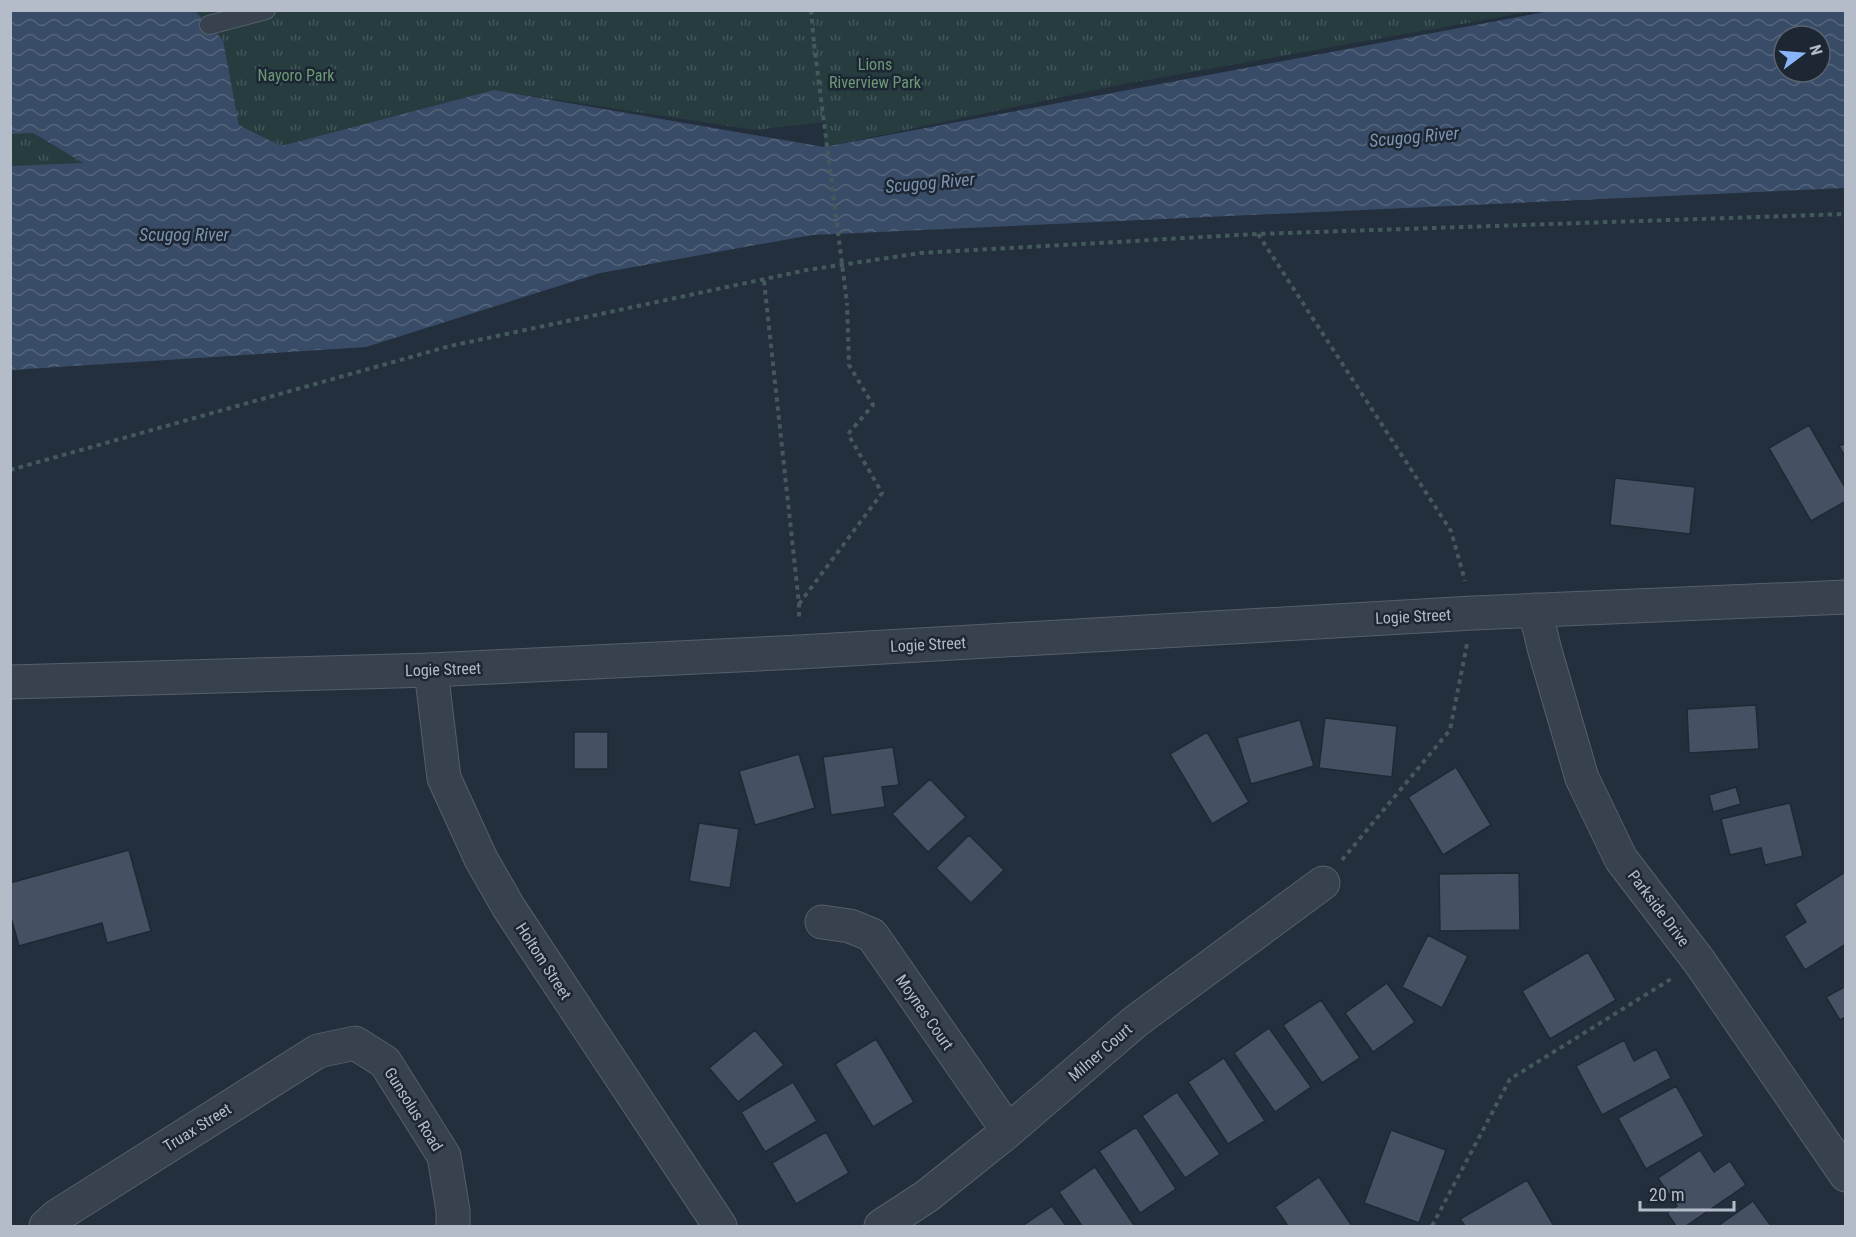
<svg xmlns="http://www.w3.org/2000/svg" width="1856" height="1237" font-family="'Roboto Condensed',sans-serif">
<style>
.grass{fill:url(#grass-tufts)}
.water{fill:url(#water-waves);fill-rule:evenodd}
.building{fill:#455162;stroke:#1f2835;stroke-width:1.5}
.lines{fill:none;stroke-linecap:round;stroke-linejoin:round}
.service-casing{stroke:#565f6c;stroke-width:20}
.minor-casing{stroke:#565f6c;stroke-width:35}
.tertiary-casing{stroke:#565f6c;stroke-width:35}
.path{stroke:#44595c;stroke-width:4;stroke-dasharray:4.5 4.5;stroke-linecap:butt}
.service{stroke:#38414e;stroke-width:18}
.minor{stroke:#38414e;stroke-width:33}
.tertiary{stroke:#38414e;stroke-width:33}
.path-bridge{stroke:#44595c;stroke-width:4;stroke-dasharray:4.5 4.5;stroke-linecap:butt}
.labels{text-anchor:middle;stroke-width:5;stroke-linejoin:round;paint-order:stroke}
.park-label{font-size:16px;fill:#6b9a76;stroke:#1d2633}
.street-label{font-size:16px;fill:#b4bcc9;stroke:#1d2633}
.water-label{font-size:18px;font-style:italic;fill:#7c92b1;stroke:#1d2633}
</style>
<defs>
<pattern id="grass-tufts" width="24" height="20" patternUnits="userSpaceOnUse" patternTransform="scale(1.5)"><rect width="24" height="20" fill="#263c3f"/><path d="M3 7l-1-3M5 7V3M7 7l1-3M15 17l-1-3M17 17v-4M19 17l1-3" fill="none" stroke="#435659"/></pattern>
<pattern id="water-waves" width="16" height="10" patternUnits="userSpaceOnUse" patternTransform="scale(1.5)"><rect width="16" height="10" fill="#394c67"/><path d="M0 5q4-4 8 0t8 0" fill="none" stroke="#53647b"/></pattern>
</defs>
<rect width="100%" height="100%" fill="#242f3e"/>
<path class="grass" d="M 195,11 L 1534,11 L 1124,84 L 824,147 L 825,122 L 755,130 L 494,90 L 281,146 L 239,125 L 223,40 Z
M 33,133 L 84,164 L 11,166 L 11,134 Z"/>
<path class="water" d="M 11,11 L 195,11 L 223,40 L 239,125 L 281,146 L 494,90 L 824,147 L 1550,11 L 1845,11 L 1845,188 L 812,235 L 600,273 L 366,347 L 11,370 L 11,166 L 83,163 L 33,133 L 11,134 ZM 1784,36 L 1820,36 L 1820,72 L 1784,72 Z"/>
<path class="building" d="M 1809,425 L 1846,489 L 1846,501 L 1811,521 L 1769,448 Z
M 1846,443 L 1846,458 L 1839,446 Z
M 1615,478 L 1695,487 L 1690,534 L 1610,525 Z
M 1756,705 L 1759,749 L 1689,753 L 1687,709 Z
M 1325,718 L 1397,726 L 1392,777 L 1319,768 Z
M 1300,720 L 1314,766 L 1251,784 L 1237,738 Z
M 574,732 L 608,732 L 608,769 L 574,769 Z
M 1207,732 L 1249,802 L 1212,824 L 1170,754 Z
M 893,747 L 899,785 L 882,787 L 885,807 L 831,815 L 823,757 Z
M 799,754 L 815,808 L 755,825 L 739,771 Z
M 1456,767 L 1491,825 L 1443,855 L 1408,797 Z
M 930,779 L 966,817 L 928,852 L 892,814 Z
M 1736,787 L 1741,804 L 1713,812 L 1709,795 Z
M 1790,803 L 1803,856 L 1765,865 L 1761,848 L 1730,855 L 1721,819 Z
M 699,823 L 739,829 L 730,888 L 689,881 Z
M 969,835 L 1004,870 L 971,903 L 936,868 Z
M 129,850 L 151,931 L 107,943 L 102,923 L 19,946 L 10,914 L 10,883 Z
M 1845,872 L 1846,944 L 1805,970 L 1784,936 L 1806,922 L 1795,904 Z
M 1519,873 L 1520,930 L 1440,931 L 1439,874 Z
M 1428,935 L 1468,956 L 1442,1008 L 1402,987 Z
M 1588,952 L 1616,1000 L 1550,1039 L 1522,991 Z
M 1387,983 L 1415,1022 L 1373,1052 L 1345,1013 Z
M 1846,986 L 1846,1017 L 1840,1020 L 1826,997 Z
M 1321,1000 L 1360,1058 L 1322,1083 L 1283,1025 Z
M 1269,1028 L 1311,1087 L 1275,1112 L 1234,1053 Z
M 755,1030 L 784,1065 L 738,1102 L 709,1068 Z
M 876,1039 L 914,1102 L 873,1127 L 835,1064 Z
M 1624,1040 L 1634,1061 L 1656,1049 L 1671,1078 L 1602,1115 L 1576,1066 Z
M 1224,1058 L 1265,1121 L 1228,1144 L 1188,1082 Z
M 793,1082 L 817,1121 L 765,1152 L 741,1112 Z
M 1676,1086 L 1704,1136 L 1646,1169 L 1618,1118 Z
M 1177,1092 L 1220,1154 L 1185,1178 L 1142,1116 Z
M 1136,1127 L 1176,1189 L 1140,1213 L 1099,1151 Z
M 1391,1130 L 1446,1150 L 1419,1223 L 1364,1203 Z
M 826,1132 L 849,1173 L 796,1204 L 772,1163 Z
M 1700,1150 L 1714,1172 L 1730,1161 L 1746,1185 L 1686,1226 L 1676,1226 L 1667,1213 L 1677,1206 L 1658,1178 Z
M 1095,1167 L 1134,1225 L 1132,1226 L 1082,1226 L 1059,1192 Z
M 1319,1177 L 1352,1226 L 1288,1226 L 1275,1207 Z
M 1527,1180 L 1554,1226 L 1465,1226 L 1460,1219 Z
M 1753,1201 L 1771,1226 L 1718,1226 Z
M 1052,1206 L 1066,1226 L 1022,1226 Z"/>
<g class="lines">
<defs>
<path id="service" d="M 209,25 L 266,10"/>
<path id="minor" d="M 1535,610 L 1545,651 L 1582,778 L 1621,859 L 1699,961 L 1846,1175
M 431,670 L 444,778 L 481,859 L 509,908 L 720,1226
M 822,922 L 850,926 L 872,935 L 1008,1131
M 46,1226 L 57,1216 L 318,1051 L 355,1043 L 385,1062 L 444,1156 L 453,1211 L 453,1226
M 881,1226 L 927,1196 L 1008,1131 L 1136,1021 L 1323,883"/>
<path id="tertiary" d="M 10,682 L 431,670 L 799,652 L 1473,613 L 1846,597"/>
</defs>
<use href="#service" class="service-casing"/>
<use href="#minor" class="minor-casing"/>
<use href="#tertiary" class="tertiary-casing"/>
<path class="path" d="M 811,10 L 814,44
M 1258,234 L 1451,531 L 1465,581
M 764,281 L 799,604 L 799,620
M 10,470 L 450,346 L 807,270 L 921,253 L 1257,234 L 1846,214
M 799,604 L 882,493 L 848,434 L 873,405 L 849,365 L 847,303
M 1342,860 L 1450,730 L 1467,644
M 1432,1226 L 1510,1079 L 1671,979"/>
<use href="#service" class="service"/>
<use href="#minor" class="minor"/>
<use href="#tertiary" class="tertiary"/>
<path class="path-bridge" d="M 814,44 L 847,303"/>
</g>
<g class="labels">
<g class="park-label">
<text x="875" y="70">Lions<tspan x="875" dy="18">Riverview Park</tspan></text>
<text x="296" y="81">Nayoro Park</text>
</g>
<g class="street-label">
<text transform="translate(1413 616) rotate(-3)" y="6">Logie Street</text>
<text transform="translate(928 644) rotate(-3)" y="6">Logie Street</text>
<text transform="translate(443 669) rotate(-2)" y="6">Logie Street</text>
<text transform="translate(1659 908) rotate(53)" y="6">Parkside Drive</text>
<text transform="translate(544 961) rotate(57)" y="6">Holtom Street</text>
<text transform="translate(925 1012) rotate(55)" y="6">Moynes Court</text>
<text transform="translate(1100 1052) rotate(-41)" y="6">Milner Court</text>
<text transform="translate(414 1109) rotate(58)" y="6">Gunsolus Road</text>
<text transform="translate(197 1127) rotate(-32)" y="6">Truax Street</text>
</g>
<g class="water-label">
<text transform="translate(1414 137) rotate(-5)" y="6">Scugog River</text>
<text transform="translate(930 183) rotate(-5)" y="6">Scugog River</text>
<text x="184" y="241">Scugog River</text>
</g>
</g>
<rect width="1856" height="1237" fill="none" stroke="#b4bcc9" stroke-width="24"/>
<g transform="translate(1802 54) rotate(74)"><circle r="28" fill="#1d2633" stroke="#59626f" stroke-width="1.5"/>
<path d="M0-4.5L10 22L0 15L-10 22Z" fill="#8ab4f8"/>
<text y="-9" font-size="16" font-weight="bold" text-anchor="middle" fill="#b4bcc9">N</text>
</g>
<path d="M1640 1201v9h94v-9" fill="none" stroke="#b4bcc9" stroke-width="3"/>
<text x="1649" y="1201" font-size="18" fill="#b4bcc9" stroke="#1d2633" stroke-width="4.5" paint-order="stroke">20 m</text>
</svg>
